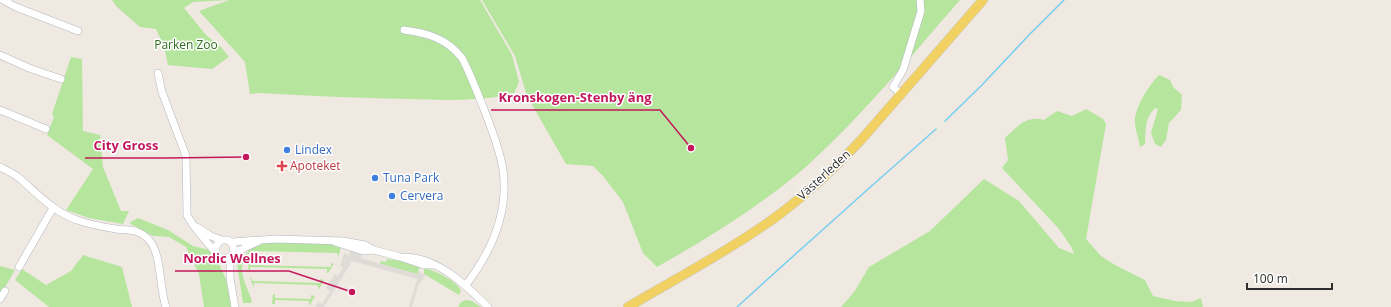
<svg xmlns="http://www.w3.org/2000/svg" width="1391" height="307" font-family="'Open Sans',sans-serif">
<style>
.green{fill:#b6e59e}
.plaza{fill:#dfdcd8}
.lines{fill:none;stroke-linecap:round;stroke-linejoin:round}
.stream{stroke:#75cff0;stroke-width:1.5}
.minor-casing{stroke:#b4b7c1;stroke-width:8}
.major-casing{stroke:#c9c9c9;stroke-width:10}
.minor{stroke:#fff;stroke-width:7}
.major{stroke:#f2d163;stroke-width:9}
.shop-dot{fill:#3f7fe0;stroke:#fff;stroke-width:1.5}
.health-dot{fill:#e0444e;stroke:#fff;stroke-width:1.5}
.labels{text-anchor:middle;stroke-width:3;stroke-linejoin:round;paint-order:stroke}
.park-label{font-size:12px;fill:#2c6e1b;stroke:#fff}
.shop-label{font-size:12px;fill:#366cbe;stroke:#fff;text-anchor:start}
.health-label{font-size:12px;fill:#be3a42;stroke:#fff;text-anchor:start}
.street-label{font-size:12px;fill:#2e2e2e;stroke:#fff}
.leader{fill:none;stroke:#c2185b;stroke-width:1.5}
.callout-dot{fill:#c2185b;stroke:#fff;stroke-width:1.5}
.callout-label{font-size:13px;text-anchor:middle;font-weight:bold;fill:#c2185b;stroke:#fff;stroke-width:3;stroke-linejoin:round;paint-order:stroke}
</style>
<rect width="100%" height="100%" fill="#efe9e1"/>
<path class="green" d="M 112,0 L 480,0 L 512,55 L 519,82 L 514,93 C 480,102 442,100 407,99 C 358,98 309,96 260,93 L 250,94 L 245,62 L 199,11 L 229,0 L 193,2 L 184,8 L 206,35 L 221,47 L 229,57 L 212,69 L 168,65 L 164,46 L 156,29 L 140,27 L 117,7 Z
M 482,0 L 960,0 C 911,56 863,115 808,165 C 762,205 710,237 657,267 L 643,253 L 623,202 L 603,176 L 593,166 L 566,164 L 527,96 L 515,56 Z
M 71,57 L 82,59 L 83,131 L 100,135 L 103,167 L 121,211 L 129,211 L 123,224 L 89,218 L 66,210 L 93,169 L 47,135 L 54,117 L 52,114 Z
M 1159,75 L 1170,80 L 1173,87 L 1182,95 L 1181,110 L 1169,123 L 1166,140 L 1161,147 L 1155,144 L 1151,133 L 1158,109 L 1155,108 C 1144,119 1146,130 1145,144 L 1140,147 C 1139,138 1135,130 1135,122 C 1134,108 1150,84 1159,75 Z
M 1086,109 L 1103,119 L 1106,124 L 1086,239 L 1101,256 L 1115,265 L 1145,280 L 1153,296 L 1175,301 L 1192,302 L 1201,298 L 1203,307 L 841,307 L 854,292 L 869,267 L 930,231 L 984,179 L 1019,201 L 1059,248 L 1074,254 L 1072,248 L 1059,229 L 1002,168 L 1008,160 L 1005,138 C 1017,127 1026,115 1044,120 L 1057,111 L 1072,116 Z
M 138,218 L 168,230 L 193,246 L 210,250 L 218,262 L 226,279 L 231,307 L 204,307 L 199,274 L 186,247 L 169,237 L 153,236 L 129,223 Z
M 270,242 L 326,243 L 341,248 L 338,257 L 337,253 L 250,251 C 249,255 245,257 243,261 C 239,276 248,288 252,301 L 251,303 L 243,303 L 237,264 L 239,260 L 248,252 L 248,248 Z
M 83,255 L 122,267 L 132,307 L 49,307 L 15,280 L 22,269 L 46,285 L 71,271 Z
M 387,259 L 402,261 L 420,267 L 417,274 L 380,264 L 381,261 L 386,262 Z
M 249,261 L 250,261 L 250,265 L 331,267 L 331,263 L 334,264 L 328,273 L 327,273 L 327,269 L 250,267 L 250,271 L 248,269 Z
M 0,266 L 15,270 L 0,296 Z
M 424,268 C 434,270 458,281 461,291 L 459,295 L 424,274 Z
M 251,277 L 252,281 L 320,283 L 320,279 L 324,280 L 319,289 L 317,285 L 254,283 L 254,288 L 250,278 Z
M 273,294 L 275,295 L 275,298 L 311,299 L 311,295 L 315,296 L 310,305 L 309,305 L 309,301 L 275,300 L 275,304 L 272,304 Z
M 465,300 L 472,301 L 481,307 L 458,307 L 461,302 Z"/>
<path class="plaza" d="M 351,249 L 362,252 L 361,258 L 417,274 L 419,272 L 426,275 L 418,286 L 412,307 L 409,307 L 417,279 L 352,261 L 324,307 L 315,307 L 318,302 L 322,304 L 330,291 L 326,288 L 335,274 L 338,276 L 343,268 L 340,266 L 344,253 L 349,255 Z"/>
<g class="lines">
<path class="stream" d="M 945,121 L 981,86 L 1029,35 L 1064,0
M 737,307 C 803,247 869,188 936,129"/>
<defs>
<path id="minor" d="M 3,0 L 16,7 L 78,31
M 404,30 C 428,33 447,39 462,58 C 471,75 478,94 485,112 C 492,130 500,150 503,170 C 509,213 491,252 466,285
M 0,55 L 29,68 L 61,79
M 158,73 L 162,92 L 186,156 L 187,215 L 193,225 L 219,257 C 225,260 230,259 234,253 L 233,245 L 228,240 L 221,240 L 216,246 L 216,252
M 902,95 L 893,87 L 903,70 L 921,11 L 920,0
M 0,110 L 46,129
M 0,167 C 6,170 13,173 18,177 C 38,194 54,213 80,221 C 92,225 104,227 116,229 C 129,231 138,228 149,240 C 162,254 159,288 166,307
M 197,227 L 211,236 L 221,240
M 232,242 L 276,239 L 343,241 L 365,245 L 374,250 L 400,257 L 424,265 L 434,265
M 335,242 L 363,251 L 373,250
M 234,253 L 259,241
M 230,257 L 230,278 L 235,307
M 404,257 C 437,257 466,285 488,307
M 19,267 L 53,208
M 0,299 L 5,291"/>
<path id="major" d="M 628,307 C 679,277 732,249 780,214 C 809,192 836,167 861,140 L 983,0"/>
</defs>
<use href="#minor" class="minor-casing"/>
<use href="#major" class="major-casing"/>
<use href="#minor" class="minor"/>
<use href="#major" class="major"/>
</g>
<g class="shop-dot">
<circle cx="287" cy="150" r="4"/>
<circle cx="375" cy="178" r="4"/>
<circle cx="392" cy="196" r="4"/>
</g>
<path class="health-dot" d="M280 160h4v4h4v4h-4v4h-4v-4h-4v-4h4z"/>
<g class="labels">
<g class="park-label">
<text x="186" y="49">Parken Zoo</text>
</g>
<g class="shop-label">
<text x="295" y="154">Lindex</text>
<text x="383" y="182">Tuna Park</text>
<text x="400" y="200">Cervera</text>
</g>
<g class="health-label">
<text x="290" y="170">Apoteket</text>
</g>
<g class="street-label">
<text transform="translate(824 175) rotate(-43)" y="4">Västerleden</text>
</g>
</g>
<path class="leader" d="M691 148L660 110H491M246 157L166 158H85M352 292L289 271H175"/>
<g class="callout-dot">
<circle cx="691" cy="148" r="4"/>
<circle cx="246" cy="157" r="4"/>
<circle cx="352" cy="292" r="4"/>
</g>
<g class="callout-label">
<text x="575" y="102">Kronskogen-Stenby äng</text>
<text x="126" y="150">City Gross</text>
<text x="232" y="263">Nordic Wellnes</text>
</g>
<path d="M1247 283v6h85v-6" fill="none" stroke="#2e2e2e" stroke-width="2"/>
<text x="1253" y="283" font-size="12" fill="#2e2e2e" stroke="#ffffff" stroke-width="3" paint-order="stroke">100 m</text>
</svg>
